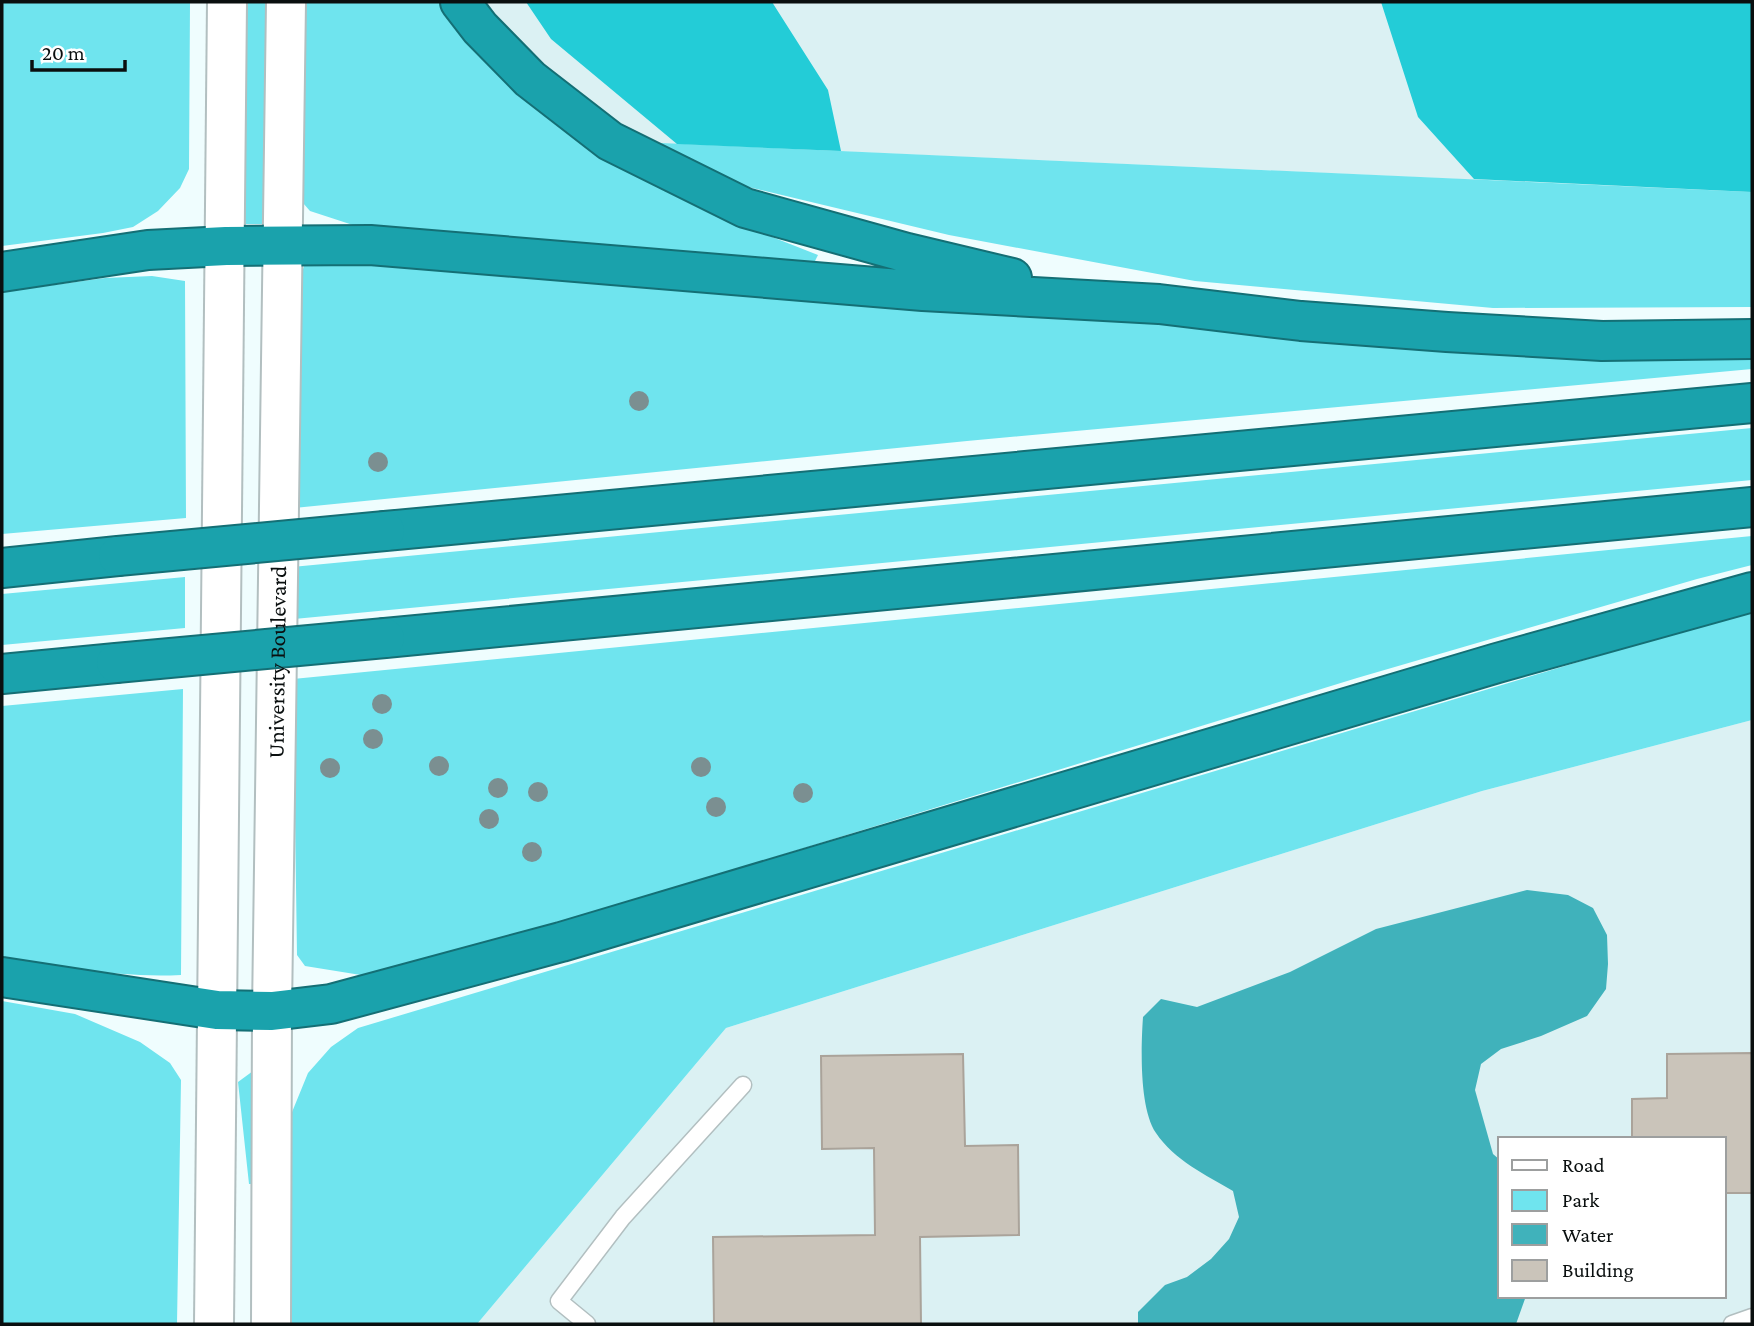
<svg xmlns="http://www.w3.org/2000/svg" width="1754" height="1326" font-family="'Crimson Pro',serif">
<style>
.built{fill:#dbf1f3;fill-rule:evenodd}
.green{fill:#6fe4ee}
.forest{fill:#23ccd7}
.water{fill:#40b2bb}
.building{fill:#cac4ba;stroke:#aaa39a;stroke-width:2}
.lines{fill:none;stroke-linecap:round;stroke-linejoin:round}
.service-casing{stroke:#b2bfc0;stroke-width:19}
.secondary-casing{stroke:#b2bfc0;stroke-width:42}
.motorway-casing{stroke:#146f75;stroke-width:42}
.service{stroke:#fff;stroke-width:16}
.secondary{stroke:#fff;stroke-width:38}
.motorway{stroke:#1aa2ac;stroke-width:38}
.motorway-bridge-casing{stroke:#146f75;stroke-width:42;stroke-linecap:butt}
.motorway-bridge{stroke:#1aa2ac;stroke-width:38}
.tree{fill:#7b8f91}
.labels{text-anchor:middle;stroke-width:7;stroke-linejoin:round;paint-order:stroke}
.street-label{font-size:23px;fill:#0a0f0f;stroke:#fff}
</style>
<rect width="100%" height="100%" fill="#effdfe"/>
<path class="built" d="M 460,2 L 1752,2 L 1752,192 L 610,141 Z
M 1752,720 L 1752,1324 L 477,1324 L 726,1028 L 1482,791 ZM 1500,1139 L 1724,1139 L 1724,1296 L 1500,1296 Z"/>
<path class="green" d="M 2,2 L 190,2 L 189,169 L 180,188 L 158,211 L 133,227 L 103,233 L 2,246 Z
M 244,2 L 266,2 L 263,224 L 243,224 Z
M 302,2 L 442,2 L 636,175 L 709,212 L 818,255 L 814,263 L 455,232 L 359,227 L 310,211 L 303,203 L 300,190 Z
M 639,142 L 1752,192 L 1752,307 L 1493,308 L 1195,281 L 949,235 L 740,185 Z
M 317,258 L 1752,350 L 1752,369 L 967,441 L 294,508 L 300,278 L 304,266 Z
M 152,276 L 185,281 L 186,518 L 2,534 L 2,292 L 105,278 Z
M 1752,428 L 1752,480 L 294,619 L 292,567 Z
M 1752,536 L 1752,565 L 1697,579 L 1357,678 L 408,970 L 367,976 L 305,966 L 297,955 L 293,679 Z
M 185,577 L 185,628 L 2,645 L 2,594 Z
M 1752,610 L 1752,720 L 1482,791 L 726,1028 L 477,1324 L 289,1324 L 290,1117 L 308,1073 L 331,1047 L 358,1028 Z
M 183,689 L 181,975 C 120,978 62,967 2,957 L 2,706 Z
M 2,1001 L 75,1014 L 140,1042 L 170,1063 L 181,1080 L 177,1324 L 2,1324 Z
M 253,1071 L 253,1184 L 249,1184 L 238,1082 Z"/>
<path class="forest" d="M 526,2 L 772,2 L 828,90 L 841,151 L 677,144 L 551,39 Z
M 1381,2 L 1752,2 L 1752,192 L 1474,179 L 1418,117 Z"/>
<path class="water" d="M 1527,890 L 1568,895 L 1593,908 L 1607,935 L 1608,964 L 1606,989 L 1587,1016 L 1541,1036 L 1501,1049 L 1481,1064 L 1475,1090 L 1493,1154 L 1500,1160 L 1500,1296 L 1526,1296 L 1516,1324 L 1138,1324 L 1138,1312 L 1165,1285 L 1187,1277 L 1211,1259 L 1229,1239 L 1239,1217 L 1233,1191 C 1206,1175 1174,1160 1156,1133 C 1139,1108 1141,1047 1143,1017 L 1161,999 L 1197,1007 L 1290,972 L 1376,929 Z"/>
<path class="building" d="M 1752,1053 L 1752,1193 L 1724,1193 L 1724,1139 L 1632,1139 L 1632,1099 L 1667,1098 L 1667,1054 Z
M 963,1054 L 965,1146 L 1018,1145 L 1019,1235 L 920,1237 L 921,1324 L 714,1324 L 713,1237 L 875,1235 L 874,1148 L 822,1149 L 821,1056 Z"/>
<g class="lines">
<defs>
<path id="service" d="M 587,1324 L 559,1301 L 623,1217 L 743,1085
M 1732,1324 L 1752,1317"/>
<g id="secondary">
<path d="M 214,1324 L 227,2"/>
<path id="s1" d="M 271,1324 L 272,1011 L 286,2"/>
</g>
<path id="motorway" d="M 460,2 L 480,28 L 530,79 L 610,141 L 745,208 L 907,253 L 1012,278
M 2,272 L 148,250 L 226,246 L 370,245 L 923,291 L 1159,304 L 1301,321 L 1447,332 L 1602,341 L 1752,339
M 385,531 L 1752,403
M 2,568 L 118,556
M 385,638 L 1752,507
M 2,674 L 116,663
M 2,977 L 217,1010 L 272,1011 L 331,1004 L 561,942 L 1497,663 L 1752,592"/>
</defs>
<use href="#service" class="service-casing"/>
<use href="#secondary" class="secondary-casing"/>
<use href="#motorway" class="motorway-casing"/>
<use href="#service" class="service"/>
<use href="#secondary" class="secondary"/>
<use href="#motorway" class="motorway"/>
<defs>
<path id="motorway-bridge" d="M 118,556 L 385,531
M 116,663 L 385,638"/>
</defs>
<use href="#motorway-bridge" class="motorway-bridge-casing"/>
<use href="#motorway-bridge" class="motorway-bridge"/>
</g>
<g class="tree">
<circle cx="639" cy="401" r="10"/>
<circle cx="378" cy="462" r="10"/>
<circle cx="382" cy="704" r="10"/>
<circle cx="373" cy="739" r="10"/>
<circle cx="439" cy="766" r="10"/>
<circle cx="701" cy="767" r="10"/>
<circle cx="330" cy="768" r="10"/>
<circle cx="498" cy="788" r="10"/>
<circle cx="538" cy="792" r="10"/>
<circle cx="803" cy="793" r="10"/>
<circle cx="716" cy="807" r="10"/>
<circle cx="489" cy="819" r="10"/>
<circle cx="532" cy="852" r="10"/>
</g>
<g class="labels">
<g class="street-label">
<text dy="8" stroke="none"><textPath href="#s1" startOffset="662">University Boulevard</textPath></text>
</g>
</g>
<rect width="1754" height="1326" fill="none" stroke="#0a0f0f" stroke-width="7"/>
<rect x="1498" y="1137" width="228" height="161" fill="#ffffff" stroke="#9d9f9f" stroke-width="2"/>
<rect x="1512" y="1160" width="35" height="10" fill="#ffffff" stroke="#9d9f9f" stroke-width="2"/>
<text x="1562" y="1172" font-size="21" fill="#0a0f0f">Road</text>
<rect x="1512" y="1190" width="35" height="21" fill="#6fe4ee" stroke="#9d9f9f" stroke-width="2"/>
<text x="1562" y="1207" font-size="21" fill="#0a0f0f">Park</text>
<rect x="1512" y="1224" width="35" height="21" fill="#40b2bb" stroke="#9d9f9f" stroke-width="2"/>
<text x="1562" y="1242" font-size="21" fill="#0a0f0f">Water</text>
<rect x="1512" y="1260" width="35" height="21" fill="#cac4ba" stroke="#9d9f9f" stroke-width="2"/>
<text x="1562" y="1277" font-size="21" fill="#0a0f0f">Building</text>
<path d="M32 60v10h93v-10" fill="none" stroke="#0a0f0f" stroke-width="3.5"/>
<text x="42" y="60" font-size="21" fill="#0a0f0f" stroke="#ffffff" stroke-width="5" paint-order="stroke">20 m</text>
</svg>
